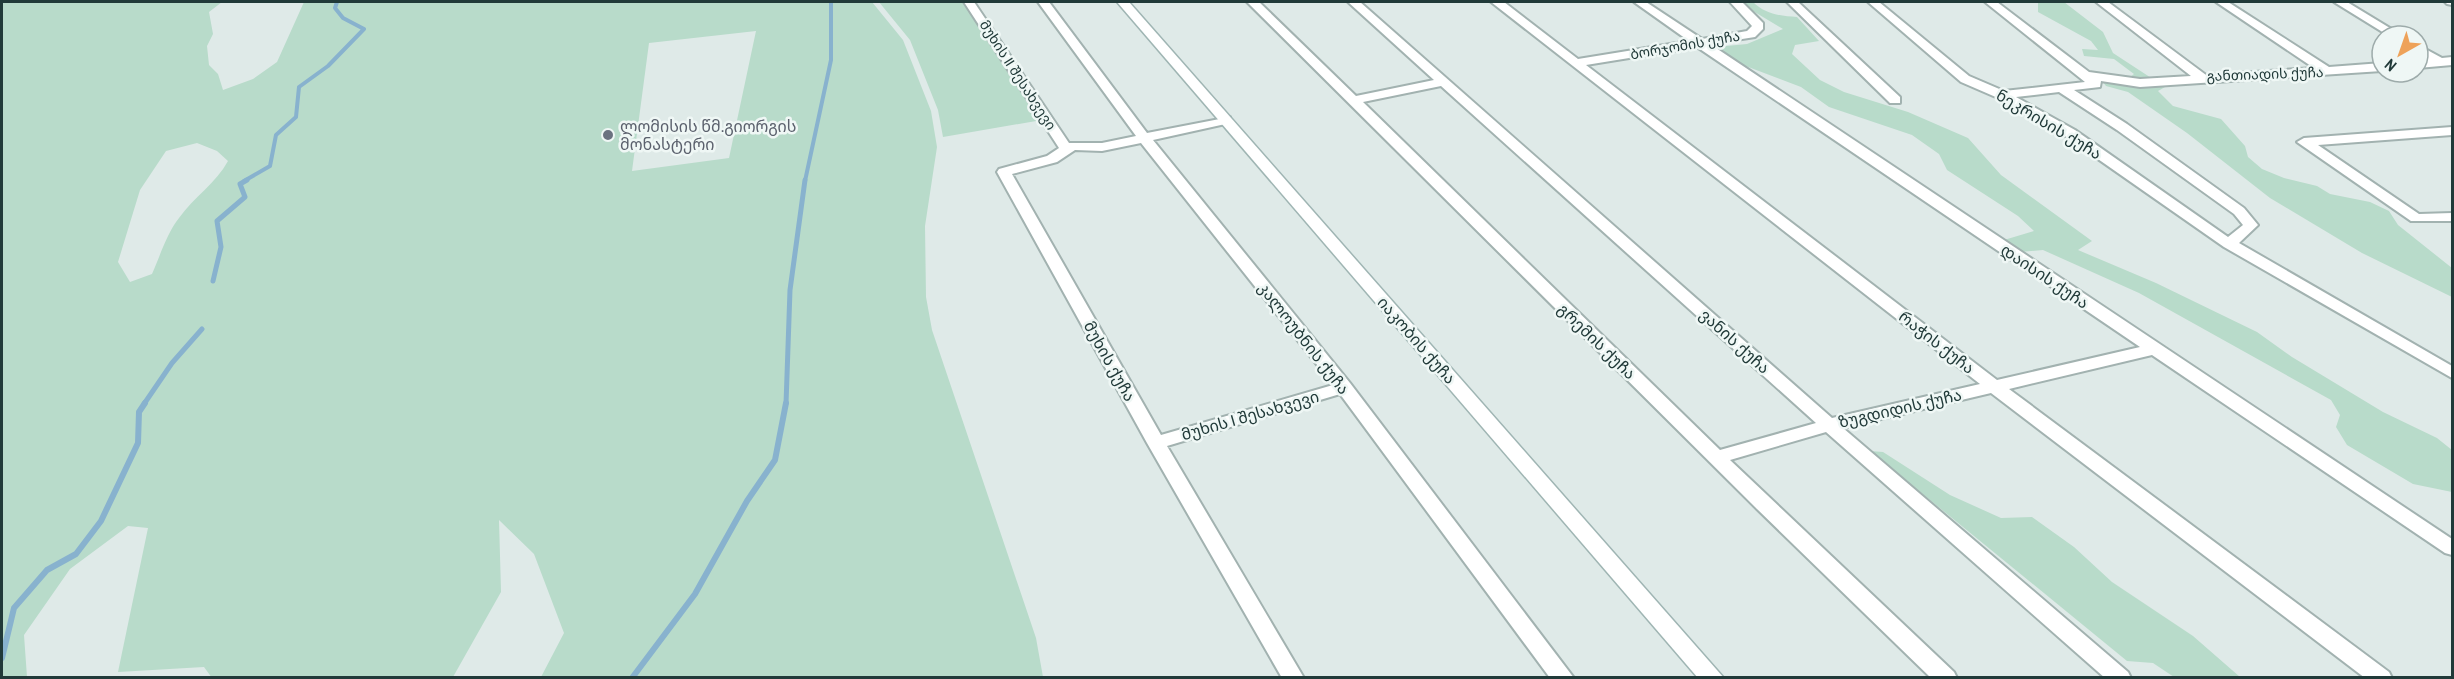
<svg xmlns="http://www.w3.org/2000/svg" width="2454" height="679" font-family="'Archivo Narrow','Noto Sans Georgian',sans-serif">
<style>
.green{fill:#b8dbca;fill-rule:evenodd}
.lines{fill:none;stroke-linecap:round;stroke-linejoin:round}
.stream-far2{stroke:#88b2ce;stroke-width:4}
.stream-far1{stroke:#88b2ce;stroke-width:5}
.stream{stroke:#88b2ce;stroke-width:6}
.street-casing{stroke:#a2b2b0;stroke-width:4}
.secondary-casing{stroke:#9fb5b3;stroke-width:3}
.street{fill:#fff;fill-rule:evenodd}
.secondary{fill:#fff;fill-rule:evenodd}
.worship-dot{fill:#6b7280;stroke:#eff7f5;stroke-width:2}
.labels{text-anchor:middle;stroke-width:5;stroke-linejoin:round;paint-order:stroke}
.far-street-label{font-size:14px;fill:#213a39;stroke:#eff7f5}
.street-label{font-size:16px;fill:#213a39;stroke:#eff7f5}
.worship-label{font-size:16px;fill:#5b616d;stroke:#eff7f5;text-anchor:start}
</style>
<rect width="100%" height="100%" fill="#dfeae8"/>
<path class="green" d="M 2,2 L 222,2 L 209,12 L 213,34 L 207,46 L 209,65 L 218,74 L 223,90 L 253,79 L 277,62 L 304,2 L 872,2 L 903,40 L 931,111 L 937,147 L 925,226 L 926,297 L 932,330 L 1036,638 L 1043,677 L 541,677 L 564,633 L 534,554 L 499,520 L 501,592 L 453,677 L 212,678 L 204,667 L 118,672 L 148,528 L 128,526 L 70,569 L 24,635 L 27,677 L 2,677 ZM 756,31 L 729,158 L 632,171 L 649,43 ZM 197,143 L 217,151 L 228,161 C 216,183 194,197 179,218 C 167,233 160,256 152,274 L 130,282 L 118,262 L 140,190 L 166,151 Z
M 879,2 L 966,2 L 1042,120 L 943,137 L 938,110 L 910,40 Z
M 1741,2 L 1753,2 C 1765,14 1780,16 1797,17 L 1819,41 L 1795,45 L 1792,54 L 1820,80 L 1844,92 L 1908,112 L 1968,138 L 2001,175 L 2092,241 L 2078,250 L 2156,283 L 2257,332 L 2292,357 L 2383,412 L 2437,438 L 2452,450 L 2452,492 L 2413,484 L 2347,445 L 2336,427 L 2340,415 L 2331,400 L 2139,293 L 2043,250 L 2020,252 L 2004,240 L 2034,231 L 2018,216 L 1947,170 L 1939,154 L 1912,135 L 1829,107 L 1801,87 L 1743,65 L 1716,47 L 1747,44 L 1783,29 L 1748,8 Z
M 2038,2 L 2064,2 L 2103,32 L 2113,53 L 2165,87 L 2158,91 L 2173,106 L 2221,119 L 2245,146 L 2248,157 L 2262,169 L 2284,178 L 2317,186 L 2330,194 L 2370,202 L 2389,211 L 2398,225 L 2452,268 L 2452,297 L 2362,253 L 2270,198 L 2187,133 L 2128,92 L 2106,86 L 2095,72 L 2130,77 L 2134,74 L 2114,59 L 2084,56 L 2082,49 L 2098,50 L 2091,41 L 2038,12 Z
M 1870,451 L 1883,452 L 1950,495 L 2001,518 L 2032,517 L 2074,547 L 2112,582 L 2193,636 L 2240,677 L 2174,677 L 2153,663 L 2127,661 Z"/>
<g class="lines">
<path class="stream-far2" d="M 244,181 L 270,166 L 276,135 L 296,117 L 299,87 L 328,66 L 364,29 L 343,18 L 335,8 L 337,2
M 805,181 L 831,60 L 831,2"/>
<path class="stream-far1" d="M 213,281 L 221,247 L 217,221 L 245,197 L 240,184 L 247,180
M 144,404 L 172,363 L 202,329
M 786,404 L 790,290 L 805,180"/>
<path class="stream" d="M 2,658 L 14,608 L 47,570 L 76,554 L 101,521 L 138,443 L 139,412 L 145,403
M 632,678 L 695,594 L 747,501 L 775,460 L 786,403"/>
<defs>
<path id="street" d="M 964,2 L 974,2 L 1069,143 L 1102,143 L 1136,136 L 1038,2 L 1049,2 L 1147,133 L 1230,117 L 1230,123 L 1153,140 L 1350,383 L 1574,678 L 1550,678 L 1340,394 L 1167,446 L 1304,678 L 1282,678 L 1147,443 L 997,172 L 999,169 L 1047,156 L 1059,148 ZM 1141,143 L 1333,385 L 1161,435 L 1012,174 L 1057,162 L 1075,150 L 1102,151 Z
M 1247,2 L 1259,2 L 1356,96 L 1434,80 L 1348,2 L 1360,2 L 1832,418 L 1980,384 L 1491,2 L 1504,2 L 1578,59 L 1689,41 L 1634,2 L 1646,2 L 1702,39 L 1747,31 L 1752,26 L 1730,2 L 1742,2 L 1763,23 L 1763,29 L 1755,37 L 1710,44 L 2452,539 L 2452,555 L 2445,553 L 2152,355 L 2009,389 L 2389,672 L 2392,678 L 2365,678 L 1991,393 L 1843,428 L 2128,672 L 2131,678 L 2105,678 L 1826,432 L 1730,460 L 1954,672 L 1957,678 L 1931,678 L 1757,509 ZM 1697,47 L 2140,347 L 1997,380 L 1586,65 ZM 1441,86 L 1816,423 L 1720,450 L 1363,102 Z
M 1787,2 L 1798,2 L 1900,97 L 1900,103 L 1890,103 Z
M 1868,2 L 1879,2 L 1969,76 L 2004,91 L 2085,82 L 1985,2 L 1997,2 L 2089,72 L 2140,79 L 2191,76 L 2096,2 L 2108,2 L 2206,75 L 2314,68 L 2216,2 L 2228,2 L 2329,67 L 2382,63 L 2382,71 L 2140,87 L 2101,81 L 2100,87 L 2074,90 L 2127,124 L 2244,208 L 2258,225 L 2239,243 L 2452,366 L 2452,378 L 2224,247 L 2065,136 L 1998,98 L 1961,82 ZM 2059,92 L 2117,130 L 2234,214 L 2243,225 L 2228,237 L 2075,130 L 2016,97 Z
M 2334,2 L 2347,2 L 2403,36 L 2389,36 Z
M 2445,2 L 2452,2 L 2452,5 L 2447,4 Z
M 2418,45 L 2442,58 L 2452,57 L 2452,65 L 2418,68 L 2418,60 L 2427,59 L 2418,54 Z
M 2452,127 L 2452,135 L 2318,145 L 2419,214 L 2452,213 L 2452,221 L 2411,221 L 2297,142 L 2304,138 Z"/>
<path id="secondary" d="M 1117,2 L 1129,2 L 1724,678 L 1698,678 Z"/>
</defs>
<use href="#street" class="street-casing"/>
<use href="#secondary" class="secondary-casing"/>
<use href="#street" class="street"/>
<use href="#secondary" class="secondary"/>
</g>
<circle class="worship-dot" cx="608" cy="135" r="6"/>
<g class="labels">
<g class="far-street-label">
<text transform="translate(1685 45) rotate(-10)" y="5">ბორჯომის ქუჩა</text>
<text transform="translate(2265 74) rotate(-2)" y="5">განთიადის ქუჩა</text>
<text transform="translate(1018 75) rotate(57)" y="5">მუხის II შესახვევი</text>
</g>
<g class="street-label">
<text transform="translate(2049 124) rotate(31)" y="6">ნეკრისის ქუჩა</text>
<text transform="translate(2045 276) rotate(34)" y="6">დაისის ქუჩა</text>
<text transform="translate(1304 338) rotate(52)" y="6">კალოუბნის ქუჩა</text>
<text transform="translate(1417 340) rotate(49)" y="6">იაკობის ქუჩა</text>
<text transform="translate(1597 341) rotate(44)" y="6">გრემის ქუჩა</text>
<text transform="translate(1735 341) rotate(42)" y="6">ვანის ქუჩა</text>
<text transform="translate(1937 342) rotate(38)" y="6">რაჭის ქუჩა</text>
<text transform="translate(1110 361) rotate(61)" y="6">მუხის ქუჩა</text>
<text transform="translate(1900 408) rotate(-13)" y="6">ზუგდიდის ქუჩა</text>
<text transform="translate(1250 415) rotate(-16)" y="6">მუხის I შესახვევი</text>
</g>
<g class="worship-label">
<text x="620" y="132">ლომისის წმ.გიორგის<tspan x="620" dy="18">მონასტერი</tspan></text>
</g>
</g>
<rect width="2454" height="679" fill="none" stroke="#213a39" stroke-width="6"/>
<g transform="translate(2400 54) rotate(220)"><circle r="28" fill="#eff7f5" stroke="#9dabaa" stroke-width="1.5"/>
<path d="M0-4.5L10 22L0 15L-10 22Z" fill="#eea259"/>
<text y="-9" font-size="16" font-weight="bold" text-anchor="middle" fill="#213a39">N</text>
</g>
</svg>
